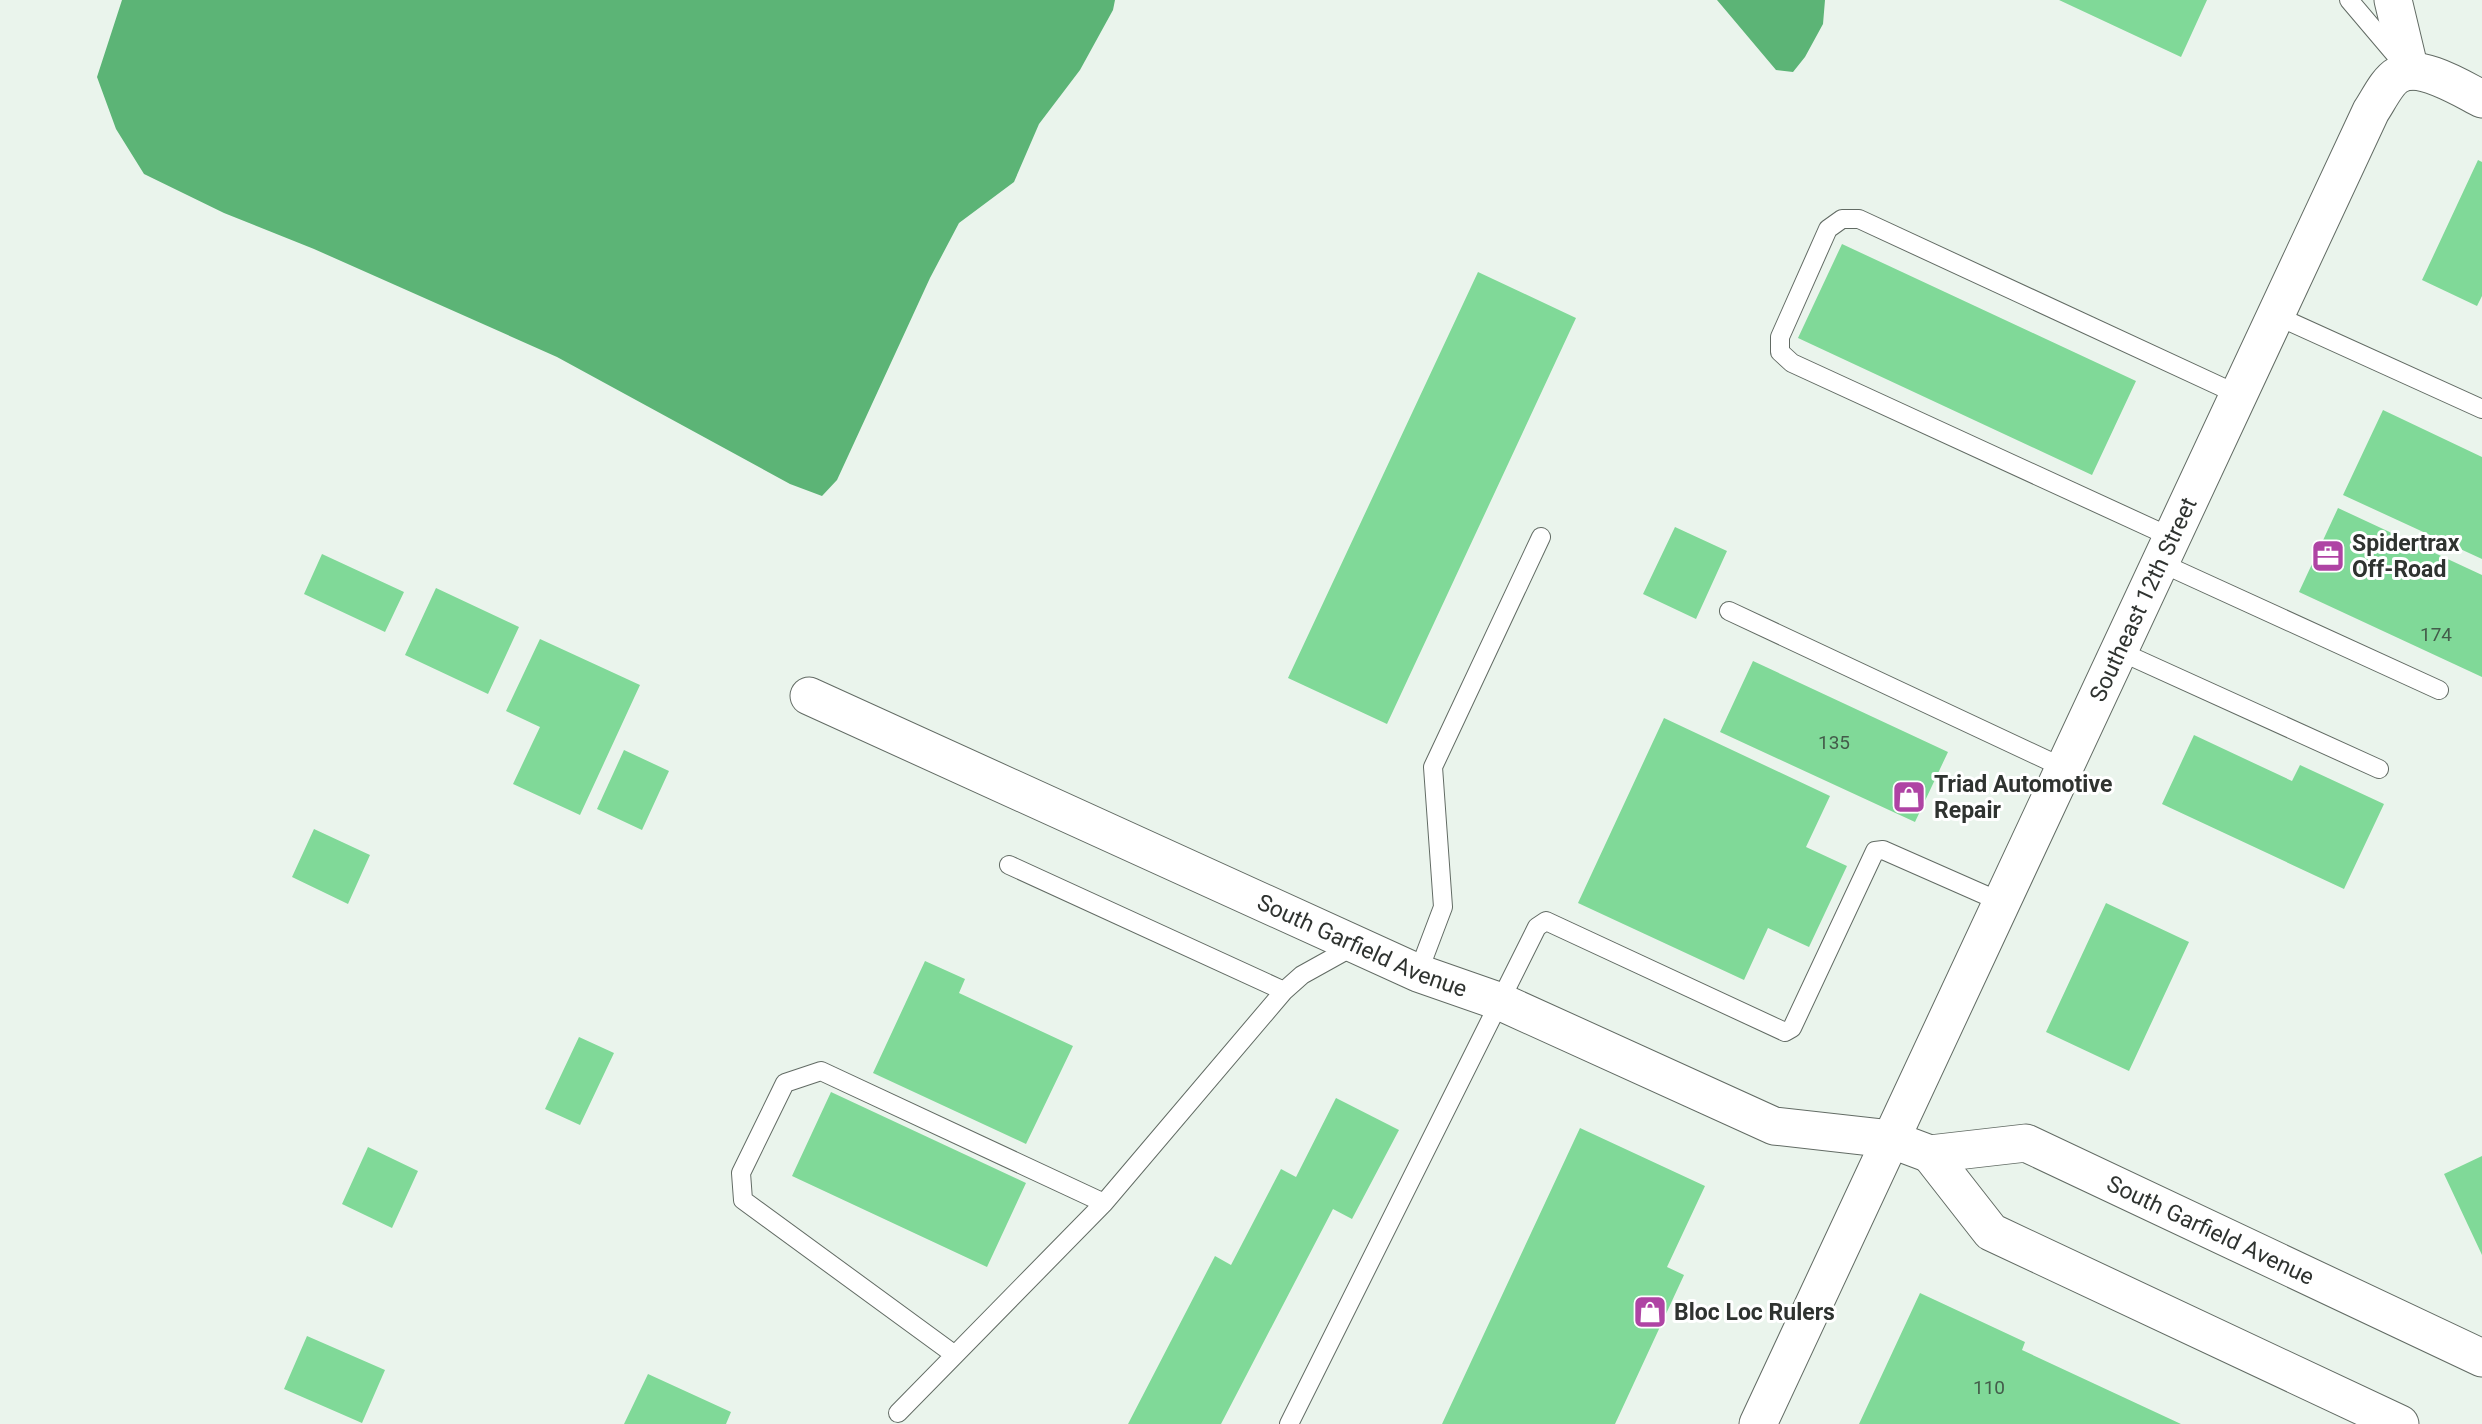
<svg xmlns="http://www.w3.org/2000/svg" width="2482" height="1424" font-family="Roboto,sans-serif">
<style>
.water{fill:#5cb476}
.building{fill:#80d998}
.lines{fill:none;stroke-linecap:round;stroke-linejoin:round}
.service-casing{stroke:#626b64;stroke-width:20}
.minor-casing{stroke:#626b64;stroke-width:39}
.service{stroke:#fff;stroke-width:18}
.minor{stroke:#fff;stroke-width:37}
.labels{text-anchor:middle;stroke-width:6;stroke-linejoin:round;paint-order:stroke}
.number-label{font-size:19px;fill:#435c4a}
.poi-label{font-size:23px;font-weight:bold;fill:#2f3330;stroke:#fff;text-anchor:start}
.street-label{font-size:23px;fill:#2f3330;stroke:#fff}
</style>
<rect width="100%" height="100%" fill="#eaf4ec"/>
<path class="water" d="M 122,0 L 1115,0 L 1113,10 L 1080,70 L 1039,124 L 1014,182 L 959,223 L 930,278 L 837,480 L 822,496 L 790,484 L 557,357 L 314,249 L 224,213 L 144,174 L 116,129 L 97,77 Z
M 1717,0 L 1825,0 L 1823,24 L 1805,57 L 1793,72 L 1776,70 Z"/>
<path class="building" d="M 2059,0 L 2207,0 L 2181,57 Z
M 2478,160 L 2482,162 L 2482,296 L 2477,306 L 2422,280 Z
M 1842,244 L 2136,381 L 2092,475 L 1798,338 Z
M 1478,272 L 1576,318 L 1387,724 L 1288,678 Z
M 2383,410 L 2482,457 L 2482,559 L 2343,495 Z
M 2338,508 L 2482,575 L 2482,677 L 2299,592 Z
M 1675,527 L 1727,551 L 1696,619 L 1643,594 Z
M 322,554 L 404,592 L 385,632 L 304,594 Z
M 436,588 L 519,627 L 488,694 L 405,655 Z
M 540,639 L 640,685 L 580,815 L 513,784 L 540,727 L 506,711 Z
M 1753,661 L 1948,752 L 1915,822 L 1720,732 Z
M 1664,718 L 1830,796 L 1806,847 L 1847,866 L 1809,947 L 1768,928 L 1744,980 L 1578,903 Z
M 2194,735 L 2292,781 L 2300,765 L 2384,804 L 2344,889 L 2162,804 Z
M 624,750 L 669,771 L 642,830 L 597,809 Z
M 314,829 L 370,855 L 348,904 L 292,877 Z
M 2106,903 L 2189,942 L 2129,1071 L 2046,1032 Z
M 925,961 L 965,979 L 959,993 L 1073,1046 L 1026,1144 L 873,1073 Z
M 579,1037 L 614,1053 L 580,1125 L 545,1109 Z
M 831,1092 L 1026,1183 L 987,1267 L 792,1176 Z
M 1336,1098 L 1399,1130 L 1352,1219 L 1333,1209 L 1221,1424 L 1128,1424 L 1215,1256 L 1231,1265 L 1281,1169 L 1296,1177 Z
M 1580,1128 L 1705,1186 L 1667,1267 L 1684,1275 L 1615,1424 L 1442,1424 Z
M 368,1147 L 418,1171 L 392,1228 L 342,1204 Z
M 2482,1156 L 2482,1255 L 2444,1174 Z
M 1920,1293 L 2025,1342 L 2022,1350 L 2181,1424 L 1859,1424 Z
M 307,1336 L 385,1370 L 362,1423 L 284,1389 Z
M 648,1374 L 731,1412 L 726,1424 L 624,1424 Z"/>
<g class="lines">
<defs>
<path id="service" d="M 2349,0 L 2399,59
M 2277,316 L 2482,409
M 2173,538 L 1792,363 L 1780,352 L 1780,337 L 1828,229 L 1842,219 L 1859,219 L 2239,395
M 2161,563 L 2439,690
M 1729,611 L 2064,768
M 2119,651 L 2379,769
M 1009,865 L 1284,991
M 1418,973 L 1443,907 L 1433,767 L 1541,537
M 955,1355 L 743,1200 L 741,1173 L 785,1083 L 821,1071 L 1104,1203
M 898,1413 L 1104,1203 L 1284,991 L 1302,975 L 1356,945
M 1289,1424 L 1537,927 L 1546,921 L 1785,1032 L 1792,1028 L 1875,851 L 1883,850 L 2001,902"/>
<g id="minor">
<path d="M 2393,0 L 2410,71"/>
<path id="s1" d="M 809,696 L 1418,973 L 1501,1002 L 1774,1126 L 1890,1139 L 1930,1154 L 2026,1143 L 2482,1358"/>
<path d="M 1930,1154 L 1991,1232 L 2400,1424"/>
<path id="s2" d="M 1758,1424 L 2371,111 C 2378,101 2387,81 2398,75 C 2420,62 2462,89 2482,99"/>
</g>
</defs>
<use href="#service" class="service-casing"/>
<use href="#minor" class="minor-casing"/>
<use href="#service" class="service"/>
<use href="#minor" class="minor"/>
</g>
<defs>
<symbol id="office-square" viewBox="-11 -11 22 22"><rect x="-9" y="-9" width="18" height="18" rx="4" fill="#af44a4" stroke="#fff"/><path d="M-6-3h4V-5.5h4V-3h4V5H-6ZM-1-4.5V-3h2v-1.5ZM-6 0V1H6V0Z" fill="#fff"/></symbol>
<symbol id="shop-square" viewBox="-11 -11 22 22"><rect x="-9" y="-9" width="18" height="18" rx="4" fill="#af44a4" stroke="#fff"/><path d="M-5-2.5h2.3a2.7 3.5 0 0 1 5.4 0H5L5.5 6h-11ZM-1.5-2.5h3a1.5 2.3 0 0 0-3 0Z" fill="#fff"/></symbol>
</defs>
<g fill-rule="evenodd">
<use href="#office-square" x="2309" y="537" width="38" height="38"/>
<use href="#shop-square" x="1890" y="778" width="38" height="38"/>
<use href="#shop-square" x="1631" y="1293" width="38" height="38"/>
</g>
<g class="labels">
<g class="number-label">
<text x="2436" y="641">174</text>
<text x="1834" y="749">135</text>
<text x="1989" y="1394">110</text>
</g>
<g class="poi-label">
<text x="2352" y="551">Spidertrax<tspan x="2352" dy="26">Off-Road</tspan></text>
<text x="1934" y="792">Triad Automotive<tspan x="1934" dy="26">Repair</tspan></text>
<text x="1674" y="1320">Bloc Loc Rulers</text>
</g>
<g class="street-label">
<text dy="8" stroke="none"><textPath href="#s2" startOffset="910">Southeast 12th Street</textPath></text>
<text dy="8" stroke="none"><textPath href="#s1" startOffset="607">South Garfield Avenue</textPath></text>
<text dy="8" stroke="none"><textPath href="#s1" startOffset="1517">South Garfield Avenue</textPath></text>
</g>
</g>
</svg>
